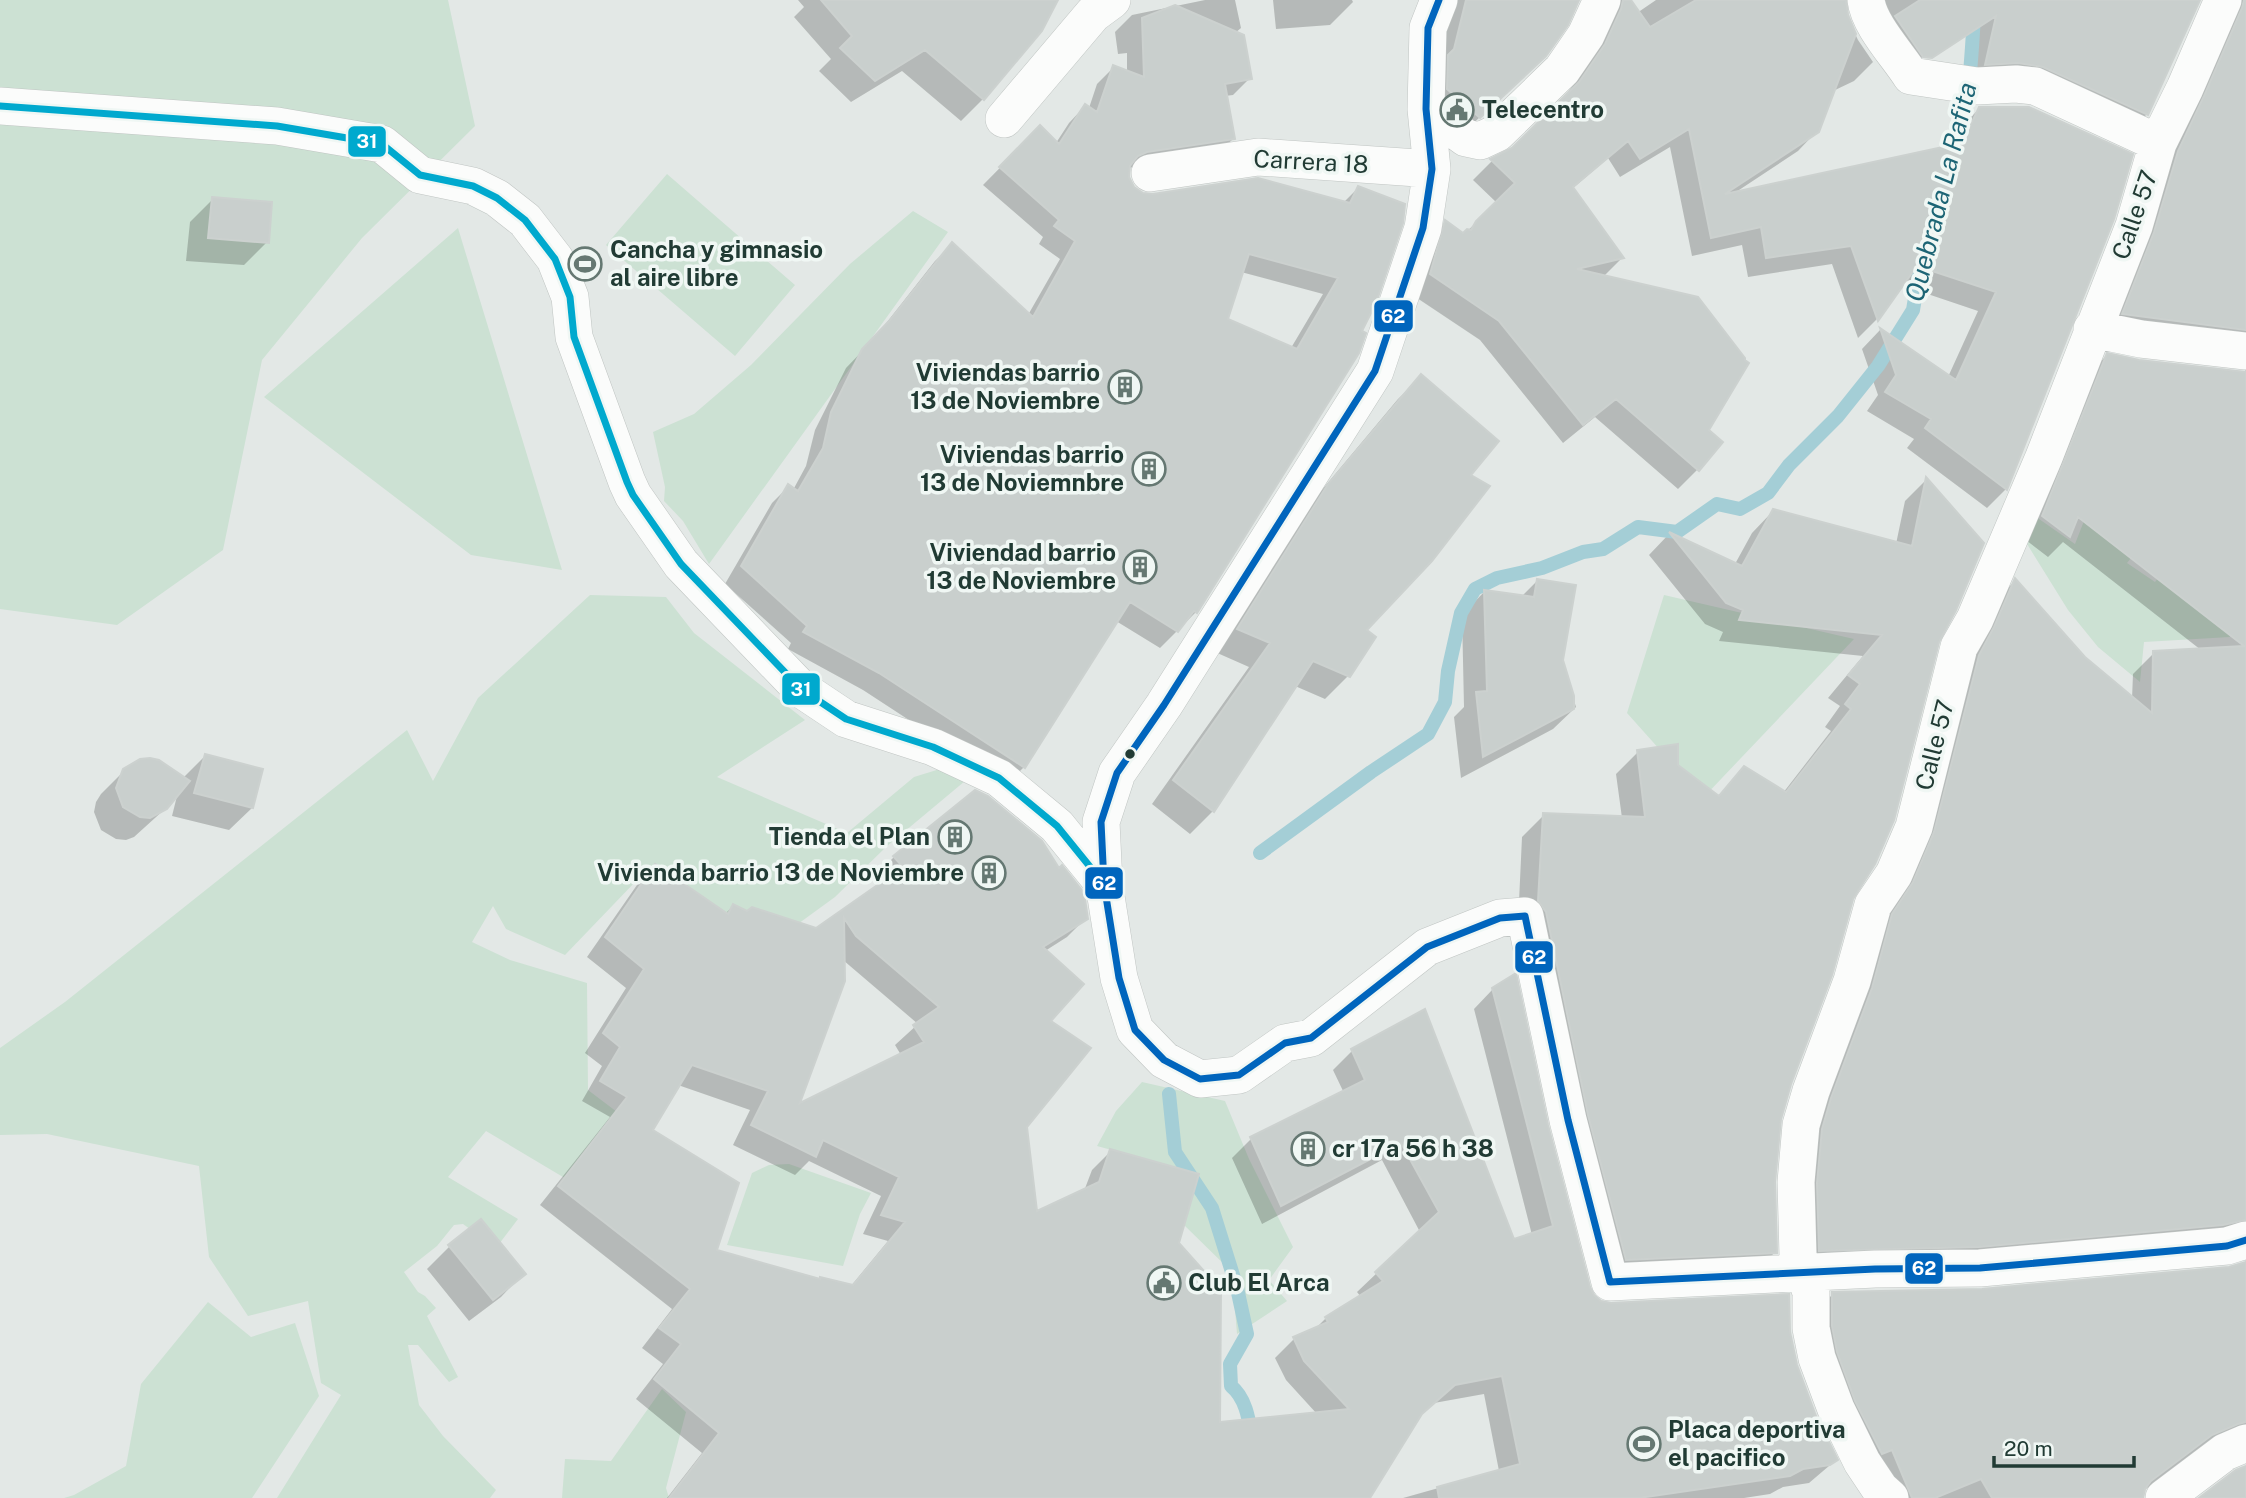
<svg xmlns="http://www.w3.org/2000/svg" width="2246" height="1498" font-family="'Public Sans',sans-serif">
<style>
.green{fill:#cce1d3}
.shadow{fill:#0003;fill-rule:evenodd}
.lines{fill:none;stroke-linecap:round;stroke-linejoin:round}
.stream{stroke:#a4ced6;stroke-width:14}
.building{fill:#c9cfcd;stroke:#ccd1cf;stroke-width:2;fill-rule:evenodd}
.street-casing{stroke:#c0c5c3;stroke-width:38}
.street{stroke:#fbfcfb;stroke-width:37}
.bus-1-casing{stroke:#f0f7f4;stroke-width:12}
.bus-2-casing{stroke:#f0f7f4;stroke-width:12}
.bus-1{stroke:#0065bd;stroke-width:7}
.bus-2{stroke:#00a9ce;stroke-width:7}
.bus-dot{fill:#213b34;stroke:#f0f7f4;stroke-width:2.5}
.labels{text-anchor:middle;stroke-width:7;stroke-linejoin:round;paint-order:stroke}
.poi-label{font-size:24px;font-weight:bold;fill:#213b34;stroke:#f0f7f4;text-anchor:start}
.street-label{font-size:24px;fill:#213b34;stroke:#f0f7f4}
.water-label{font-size:26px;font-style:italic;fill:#1d6575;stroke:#f0f7f4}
.line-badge{stroke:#f0f7f4;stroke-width:2.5}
.badge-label{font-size:19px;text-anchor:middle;font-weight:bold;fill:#fff}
</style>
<rect width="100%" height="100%" fill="#e3e8e6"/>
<path class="green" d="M 0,0 L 448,0 L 475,126 L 362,238 L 262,360 L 223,550 L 117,625 L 0,609 Z
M 667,174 L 795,285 L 735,356 L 606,245 Z
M 913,211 L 948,232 L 709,564 L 683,521 L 664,501 L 665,487 L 653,432 L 694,414 L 751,365 L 850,264 Z
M 458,228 L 562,570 L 471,555 L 264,397 Z
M 2033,503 L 2039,519 L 2075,544 L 2091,503 L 2142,544 L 2127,563 L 2155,582 L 2171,561 L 2228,602 L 2230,637 L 2144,642 L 2140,682 L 2098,647 L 2068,610 L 2024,539 Z
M 590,595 L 666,597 L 694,633 L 805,720 L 717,777 L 847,833 L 914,777 L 940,769 L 971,776 L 886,847 L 835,897 L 780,937 L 682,907 L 637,880 L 565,955 L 506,929 L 493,906 L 472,942 L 510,960 L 587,983 L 588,1090 L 617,1112 L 604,1187 L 563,1177 L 486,1131 L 448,1177 L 518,1219 L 496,1248 L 463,1224 L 454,1225 L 437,1246 L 404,1272 L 418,1292 L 425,1296 L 436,1308 L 427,1316 L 458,1377 L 449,1382 L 418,1345 L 408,1345 L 419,1405 L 443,1436 L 496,1490 L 490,1498 L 277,1498 L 341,1395 L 321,1383 L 308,1301 L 248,1316 L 209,1257 L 199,1166 L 47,1134 L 0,1135 L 0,1048 L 65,1002 L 407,730 L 433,781 L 478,698 Z
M 1664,595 L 1854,639 L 1703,798 L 1627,713 Z
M 1142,1082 L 1225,1101 L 1249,1159 L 1293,1247 L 1269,1280 L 1287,1301 L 1237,1334 L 1232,1272 L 1184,1225 L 1199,1174 L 1097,1146 L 1116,1111 Z
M 789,1164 L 871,1193 L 860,1214 L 843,1266 L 727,1245 L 752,1173 L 769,1165 Z
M 208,1302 L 251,1337 L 295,1323 L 319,1396 L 252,1498 L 64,1498 L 74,1495 L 126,1466 L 141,1384 Z
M 662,1389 L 686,1412 L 666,1488 L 669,1498 L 562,1498 L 565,1459 L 611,1461 Z"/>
<path class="shadow" d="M 798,0 L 1056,0 L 983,99 L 961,121 L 902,71 L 851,102 L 819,71 L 831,59 L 794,17 L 804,7 Z
M 1205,0 L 1235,0 L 1241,28 L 1235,33 L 1250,78 L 1233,95 L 1225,96 L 1233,139 L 1216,155 L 1128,168 L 1128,177 L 1133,188 L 1142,194 L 1343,203 L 1358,188 L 1403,206 L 1196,612 L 1160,648 L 1116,621 L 1024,767 L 1007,784 L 863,690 L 788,649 L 791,643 L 725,584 L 772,503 L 788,487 L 793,490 L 806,466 L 815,430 L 846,368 L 873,340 L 935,261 L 952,245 L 1028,315 L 1060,259 L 1039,244 L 1043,237 L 983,185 L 1040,127 L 1056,143 L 1069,123 L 1085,106 L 1089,108 L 1097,84 L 1114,67 L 1127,72 L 1127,53 L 1118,54 L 1115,32 L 1132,15 ZM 1241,272 L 1323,294 L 1291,348 L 1226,320 Z
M 1273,0 L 1352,0 L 1353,2 L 1330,25 L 1276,29 Z
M 1453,0 L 1577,0 L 1524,75 L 1460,136 L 1429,109 Z
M 1592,0 L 1628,0 L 1637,13 L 1656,0 L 1845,0 L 1846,15 L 1858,40 L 1873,62 L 1854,81 L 1833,91 L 1817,131 L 1798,151 L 1733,194 L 1949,152 L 1960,128 L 1979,109 L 2029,108 L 2112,219 L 2006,489 L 1987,508 L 1907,448 L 1914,439 L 1867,411 L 1878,395 L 1862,349 L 1880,330 L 1948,377 L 1978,311 L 1901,285 L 1876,320 L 1858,338 L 1832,264 L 1748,277 L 1742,245 L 1692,256 L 1670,147 L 1620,177 L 1608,158 L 1572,189 L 1622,258 L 1603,277 L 1707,430 L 1697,470 L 1678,489 L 1595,417 L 1563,443 L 1480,340 L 1411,294 L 1427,242 L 1446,223 L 1463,235 L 1497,203 L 1473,180 L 1492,161 L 1513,150 L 1561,102 L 1585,68 Z
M 1855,0 L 1918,0 L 1923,56 L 1905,75 Z
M 1989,0 L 2198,0 L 2147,114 L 2126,135 L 2022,87 L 1965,85 L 1979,27 Z
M 2202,0 L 2246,0 L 2246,1263 L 2245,1255 L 1798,1271 L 1801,1151 L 1958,678 L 1995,601 L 2015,581 L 2084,659 L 2132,699 L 2133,674 L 2154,653 L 2201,650 L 2063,542 L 2048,557 L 2022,537 L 2086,377 L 2107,355 L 2138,362 L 2246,373 L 2244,363 L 2103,334 L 2211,2 Z
M 213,199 L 267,242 L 244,265 L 186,261 L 190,222 Z
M 1421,377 L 1468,475 L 1365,630 L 1348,676 L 1325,699 L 1295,686 L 1213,811 L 1190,834 L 1152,804 L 1249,667 L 1215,652 L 1306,509 L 1398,399 Z
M 1926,480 L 1937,641 L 1779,1119 L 1773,1182 L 1775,1252 L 1754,1274 L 1605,1281 L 1518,923 L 1522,837 L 1544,815 L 1622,818 L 1616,774 L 1638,752 L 1676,766 L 1717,797 L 1745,769 L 1783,793 L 1831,731 L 1825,727 L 1840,706 L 1828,698 L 1863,656 L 1719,641 L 1723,632 L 1705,624 L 1649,555 L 1669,534 L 1735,564 L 1752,533 L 1773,511 L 1896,544 L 1905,501 Z
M 1537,581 L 1576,707 L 1553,729 L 1461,778 L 1454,717 L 1464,707 L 1462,615 L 1484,592 L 1521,597 Z
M 205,756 L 252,808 L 229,830 L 172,816 L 178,792 L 166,808 L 134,837 L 126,840 L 116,839 L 101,830 L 94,812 L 96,802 L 101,794 L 125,770 L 183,778 Z
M 894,857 L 1059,871 L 1086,918 L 1067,937 L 1045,951 L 1049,1022 L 1025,1127 L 1035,1214 L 1084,1191 L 1092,1170 L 1111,1151 L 1177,1244 L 1218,1424 L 1317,1414 L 1286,1380 L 1275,1358 L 1294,1339 L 1315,1329 L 1326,1318 L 1361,1297 L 1357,1292 L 1420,1232 L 1382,1160 L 1262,1224 L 1232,1158 L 1251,1139 L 1344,1093 L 1333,1070 L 1352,1051 L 1424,1012 L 1513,1241 L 1532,1235 L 1474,1009 L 1493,989 L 1546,1126 L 1592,1296 L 1600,1303 L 1789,1332 L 1796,1366 L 1815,1417 L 1836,1460 L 1809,1483 L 1783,1487 L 1770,1494 L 1744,1498 L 1403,1498 L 1499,1471 L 1484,1394 L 1434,1403 L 1418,1418 L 1368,1498 L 667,1498 L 702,1453 L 636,1399 L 663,1364 L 642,1348 L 672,1309 L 540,1205 L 610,1117 L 582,1101 L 602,1066 L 585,1053 L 626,988 L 587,957 L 637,885 L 656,866 L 725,914 L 733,906 L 747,913 L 816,930 L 882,883 L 875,876 ZM 843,960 L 918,1024 L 895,1045 L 901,1055 L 797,1106 ZM 678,1085 L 750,1110 L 733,1145 L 795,1175 L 809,1161 L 881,1196 L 863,1234 L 888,1241 L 851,1286 L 819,1280 L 715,1251 L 650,1130 Z
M 449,1247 L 523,1274 L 501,1297 L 469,1321 L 427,1269 Z
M 2246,1264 L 2246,1465 L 2245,1457 L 2194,1453 L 2143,1491 L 2142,1498 L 1882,1498 L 1812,1315 L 1833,1294 L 1982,1291 L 2229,1269 Z"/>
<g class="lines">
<path class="stream" d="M 1952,162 C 1971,106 1971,58 1975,0
M 1260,853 L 1371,772 L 1428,734 L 1445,702 L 1448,671 L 1461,613 L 1475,589 L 1497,578 L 1542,568 L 1583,552 L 1603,549 L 1638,527 L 1677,532 L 1717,504 L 1740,509 L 1768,493 L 1789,465 L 1838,416 L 1878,366 L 1913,310 L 1923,251
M 1169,1094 L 1175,1152 L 1212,1208 L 1237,1288 L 1247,1334 L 1230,1364 L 1231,1386 C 1246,1398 1249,1420 1252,1438"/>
</g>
<path class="building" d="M 821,0 L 1058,0 L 1042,31 L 984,100 L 925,50 L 875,81 L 840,48 L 852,36 Z
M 1466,0 L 1579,0 L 1568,25 L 1546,56 L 1480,118 L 1447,89 L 1448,55 L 1454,49 Z
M 1623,0 L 1631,0 L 1650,27 L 1696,0 L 1846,0 L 1848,15 L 1856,34 L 1819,132 L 1725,194 L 1952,145 L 1961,146 L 1979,107 L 2029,107 L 2133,154 L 2114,219 L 2007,490 L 1925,428 L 1931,419 L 1885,392 L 1896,375 L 1880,328 L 1956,380 L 1996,292 L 1917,266 L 1878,321 L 1851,246 L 1766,258 L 1761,227 L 1711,238 L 1689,129 L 1640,159 L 1628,141 L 1573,187 L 1624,258 L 1577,269 L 1698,297 L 1745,358 L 1745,360 L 1749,363 L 1709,430 L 1723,442 L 1699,471 L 1616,399 L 1583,425 L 1499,321 L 1430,274 L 1445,220 L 1463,233 L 1467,229 L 1471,230 L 1476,221 L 1515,183 L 1490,159 L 1512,148 L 1579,82 L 1605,44 L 1621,9 Z
M 1920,0 L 2200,0 L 2148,115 L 2043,67 L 2018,63 L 1985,65 L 1996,16 L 1932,58 L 1923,57 L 1895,16 Z
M 2244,0 L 2246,0 L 2246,330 L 2122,314 L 2154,232 L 2178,151 L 2204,96 L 2242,8 Z
M 1175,5 L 1244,35 L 1252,79 L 1225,84 L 1235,139 L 1147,152 L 1138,156 L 1130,166 L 1129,177 L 1134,187 L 1143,193 L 1153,194 L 1258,178 L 1350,203 L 1358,186 L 1405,204 L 1403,223 L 1376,303 L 1362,331 L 1366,333 L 1359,353 L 1197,613 L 1194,611 L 1178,632 L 1130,602 L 1025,768 L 879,673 L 803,632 L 807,626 L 741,566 L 788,484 L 798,491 L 823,448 L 831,412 L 862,349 L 889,321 L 952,242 L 1033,317 L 1075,241 L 1054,226 L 1059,220 L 999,167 L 1040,125 L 1059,144 L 1085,104 L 1097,112 L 1113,65 L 1144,77 L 1142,18 ZM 1249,254 L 1338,278 L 1297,349 L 1228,319 Z
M 212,197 L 272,202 L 269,243 L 208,238 Z
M 2107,353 L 2139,360 L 2246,372 L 2246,1220 L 2223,1225 L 1979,1247 L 1819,1251 L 1817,1183 L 1822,1129 L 1831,1098 L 1872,988 L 1892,914 L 1913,882 L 1934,832 L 1979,655 L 1994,627 L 2015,578 L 2085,657 L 2152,713 L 2153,651 L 2244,646 L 2078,517 L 2070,537 L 2042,516 Z
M 1421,374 L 1499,441 L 1471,475 L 1490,486 L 1432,561 L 1367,630 L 1376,637 L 1350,677 L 1313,661 L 1214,812 L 1173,780 L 1270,643 L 1237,629 L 1328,484 Z
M 1926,477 L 1984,543 L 1956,610 L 1939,642 L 1894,820 L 1875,864 L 1853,899 L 1832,975 L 1791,1084 L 1781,1119 L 1775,1182 L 1777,1253 L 1626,1260 L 1588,1115 L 1546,912 L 1538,901 L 1543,813 L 1645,817 L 1637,750 L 1678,744 L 1678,765 L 1719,796 L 1744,766 L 1786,792 L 1851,709 L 1845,704 L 1860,684 L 1848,675 L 1882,635 L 1739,620 L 1743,610 L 1726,603 L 1669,532 L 1742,566 L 1773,509 L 1912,546 Z
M 1537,579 L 1576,585 L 1563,660 L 1574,696 L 1574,709 L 1483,757 L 1476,692 L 1487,691 L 1484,590 L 1534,597 Z
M 205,754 L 263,769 L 253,808 L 194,793 Z
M 150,758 L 159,760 L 190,781 L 167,809 L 150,818 L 140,817 L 123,807 L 116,788 L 123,769 L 140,759 Z
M 975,790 L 988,796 L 1042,841 L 1059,868 L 1062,865 L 1084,893 L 1088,919 L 1043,947 L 1084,984 L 1051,1021 L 1091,1048 L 1027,1127 L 1037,1211 L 1099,1182 L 1110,1149 L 1199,1174 L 1179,1243 L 1221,1290 L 1220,1422 L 1349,1409 L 1304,1361 L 1293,1337 L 1328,1322 L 1325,1317 L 1383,1281 L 1375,1272 L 1439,1212 L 1401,1143 L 1281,1206 L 1250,1137 L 1365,1080 L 1351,1049 L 1425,1009 L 1514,1239 L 1553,1226 L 1492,988 L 1516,973 L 1548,1125 L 1590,1287 L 1594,1295 L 1601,1301 L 1611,1303 L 1789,1294 L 1790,1332 L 1797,1365 L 1816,1416 L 1838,1460 L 1830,1465 L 1803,1469 L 1790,1476 L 1639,1498 L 1439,1498 L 1437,1487 L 1520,1464 L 1502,1376 L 1455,1385 L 1422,1414 L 1370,1498 L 669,1498 L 719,1433 L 654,1379 L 681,1344 L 659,1328 L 690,1289 L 558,1186 L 627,1097 L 600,1081 L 620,1047 L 603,1033 L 644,969 L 605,937 L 655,864 L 728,914 L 733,904 L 747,911 L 752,907 L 816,928 L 903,867 L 893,856 ZM 844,918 L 856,936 L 939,1007 L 913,1025 L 924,1042 L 800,1103 L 845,981 ZM 692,1065 L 768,1091 L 751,1125 L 816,1157 L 823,1140 L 899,1177 L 881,1215 L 905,1222 L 853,1285 L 820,1277 L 820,1279 L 717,1250 L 739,1183 L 653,1130 Z
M 481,1219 L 526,1274 L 493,1300 L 448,1245 Z
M 2246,1262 L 2246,1422 L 2238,1424 L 2212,1435 L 2151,1481 L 2145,1489 L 2143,1498 L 1992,1498 L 1981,1479 L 1935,1498 L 1912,1498 L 1892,1450 L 1882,1454 L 1855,1401 L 1837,1352 L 1832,1326 L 1832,1292 L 1982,1289 L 2229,1267 Z
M 2246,1466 L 2246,1498 L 2199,1498 L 2236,1470 Z"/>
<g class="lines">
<defs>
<path id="street" d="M 1439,0 L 1428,28 L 1426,109 L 1432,169 L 1423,228 L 1375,371 L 1164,705 L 1117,773 L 1101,822 L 1104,884 L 1119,978 L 1135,1030 L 1164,1060 L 1200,1079 L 1239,1075 L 1285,1043 L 1311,1038 L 1427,947 L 1500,918 L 1525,916 L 1568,1120 L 1610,1282 L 1875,1269 L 1980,1268 L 2227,1246 L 2246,1240
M 1866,0 C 1869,25 1897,54 1911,76 L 1977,86 L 2016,84 L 2035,86 L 2158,143
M 0,106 L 277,126 L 382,144 L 420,175 L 473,186 L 497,198 L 525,220 L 555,259 L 570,297 L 574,337 L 627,482 L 633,495 L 681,564 L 801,689 L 846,719 L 933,747 L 999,778 L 1057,826 L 1104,884
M 1426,109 L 1466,138 L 1480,141 L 1497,133 L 1562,70 L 1586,35 L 1602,0
M 1004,119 L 1093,14 L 1112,0
M 1150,173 L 1258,157 L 1432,169
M 2092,329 L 2141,339 L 2246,351
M 1890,1498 L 1880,1489 L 1862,1462 L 1836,1409 L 1817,1358 L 1811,1328 L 1811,1292 L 1798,1256 L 1796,1182 L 1801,1125 L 1811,1091 L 1852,981 L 1873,905 L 1894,874 L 1914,827 L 1959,647 L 1975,619 L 2044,457 L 2134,226 L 2158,143 L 2185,88 L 2223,0
M 2164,1498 L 2225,1452 L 2246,1443"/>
</defs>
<use href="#street" class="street-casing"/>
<use href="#street" class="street"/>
<defs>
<path id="bus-1" d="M 1439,0 L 1428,28 L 1426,109 L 1432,169 L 1423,228 L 1375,371 L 1164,705 L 1117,773 L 1101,822 L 1104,884 L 1119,978 L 1135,1030 L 1164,1060 L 1200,1079 L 1239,1075 L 1285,1043 L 1311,1038 L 1427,947 L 1500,918 L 1525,916 L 1568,1120 L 1610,1282 L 1875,1269 L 1980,1268 L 2227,1246 L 2246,1240"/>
<path id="bus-2" d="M 0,106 L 277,126 L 382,144 L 420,175 L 473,186 L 497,198 L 525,220 L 555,259 L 570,297 L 574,337 L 627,482 L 633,495 L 681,564 L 801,689 L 846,719 L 933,747 L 999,778 L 1057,826 L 1104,884"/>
</defs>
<use href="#bus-1" class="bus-1-casing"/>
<use href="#bus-2" class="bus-2-casing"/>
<use href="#bus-1" class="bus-1"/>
<use href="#bus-2" class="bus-2"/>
</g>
<defs>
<symbol id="civic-ring" viewBox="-11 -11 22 22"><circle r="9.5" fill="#f0f7f4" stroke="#657872" stroke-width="1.5"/><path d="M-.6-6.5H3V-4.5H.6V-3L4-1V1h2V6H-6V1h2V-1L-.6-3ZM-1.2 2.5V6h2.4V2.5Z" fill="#657872"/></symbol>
<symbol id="stadium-ring" viewBox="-11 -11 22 22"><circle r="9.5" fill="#f0f7f4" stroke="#657872" stroke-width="1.5"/><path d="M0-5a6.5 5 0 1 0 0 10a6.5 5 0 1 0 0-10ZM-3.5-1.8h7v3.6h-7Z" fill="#657872"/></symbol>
<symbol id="building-ring" viewBox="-11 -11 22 22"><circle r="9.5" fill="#f0f7f4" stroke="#657872" stroke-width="1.5"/><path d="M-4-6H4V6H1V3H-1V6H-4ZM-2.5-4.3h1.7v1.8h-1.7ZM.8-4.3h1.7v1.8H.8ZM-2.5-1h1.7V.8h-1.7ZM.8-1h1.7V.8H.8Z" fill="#657872"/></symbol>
</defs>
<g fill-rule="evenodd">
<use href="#civic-ring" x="1438" y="91" width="38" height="38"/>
<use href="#stadium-ring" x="566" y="245" width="38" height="38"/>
<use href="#building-ring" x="1106" y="368" width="38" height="38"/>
<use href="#building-ring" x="1130" y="450" width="38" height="38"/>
<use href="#building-ring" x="1121" y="548" width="38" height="38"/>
<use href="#building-ring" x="936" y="818" width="38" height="38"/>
<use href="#building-ring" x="970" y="854" width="38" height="38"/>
<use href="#building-ring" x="1289" y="1130" width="38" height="38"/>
<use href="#civic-ring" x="1145" y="1264" width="38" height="38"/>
<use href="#stadium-ring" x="1625" y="1425" width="38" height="38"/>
</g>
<circle class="bus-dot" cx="1130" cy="754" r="6"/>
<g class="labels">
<g class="poi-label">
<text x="1482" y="118">Telecentro</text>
<text x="610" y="258">Cancha y gimnasio<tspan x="610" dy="28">al aire libre</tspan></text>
<text x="1100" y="381" text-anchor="end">Viviendas barrio<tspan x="1100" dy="28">13 de Noviembre</tspan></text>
<text x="1124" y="463" text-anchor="end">Viviendas barrio<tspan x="1124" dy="28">13 de Noviemnbre</tspan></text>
<text x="1116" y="561" text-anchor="end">Viviendad barrio<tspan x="1116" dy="28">13 de Noviembre</tspan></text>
<text x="930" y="845" text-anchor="end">Tienda el Plan</text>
<text x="964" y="881" text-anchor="end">Vivienda barrio 13 de Noviembre</text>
<text x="1332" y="1157">cr 17a 56 h 38</text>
<text x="1188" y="1291">Club El Arca</text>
<text x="1668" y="1438">Placa deportiva<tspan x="1668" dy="28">el pacifico</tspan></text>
</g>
<g class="street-label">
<text transform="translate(1311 162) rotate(3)" y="8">Carrera 18</text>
<text transform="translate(2135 215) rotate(-71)" y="8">Calle 57</text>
<text transform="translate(1935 745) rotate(-76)" y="8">Calle 57</text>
</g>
<g class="water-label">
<text transform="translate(1941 192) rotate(-76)" y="9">Quebrada La Rafita</text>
</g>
</g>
<g class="line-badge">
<rect x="347" y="125" width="40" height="33" rx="7" fill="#00a9ce"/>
<rect x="1373" y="299" width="41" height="34" rx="7" fill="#0065bd"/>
<rect x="781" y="672" width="40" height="34" rx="7" fill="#00a9ce"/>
<rect x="1084" y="866" width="40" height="34" rx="7" fill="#0065bd"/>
<rect x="1514" y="940" width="40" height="34" rx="7" fill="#0065bd"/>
<rect x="1904" y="1252" width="40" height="33" rx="7" fill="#0065bd"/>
</g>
<g class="badge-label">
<text x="367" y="148">31</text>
<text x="1393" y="323">62</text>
<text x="801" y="696">31</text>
<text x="1104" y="890">62</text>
<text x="1534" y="964">62</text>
<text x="1924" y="1275">62</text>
</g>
<path d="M1994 1456v10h140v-10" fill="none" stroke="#213b34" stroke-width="3.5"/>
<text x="2004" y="1456" font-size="21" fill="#213b34" stroke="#f0f7f4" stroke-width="5" paint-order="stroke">20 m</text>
</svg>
